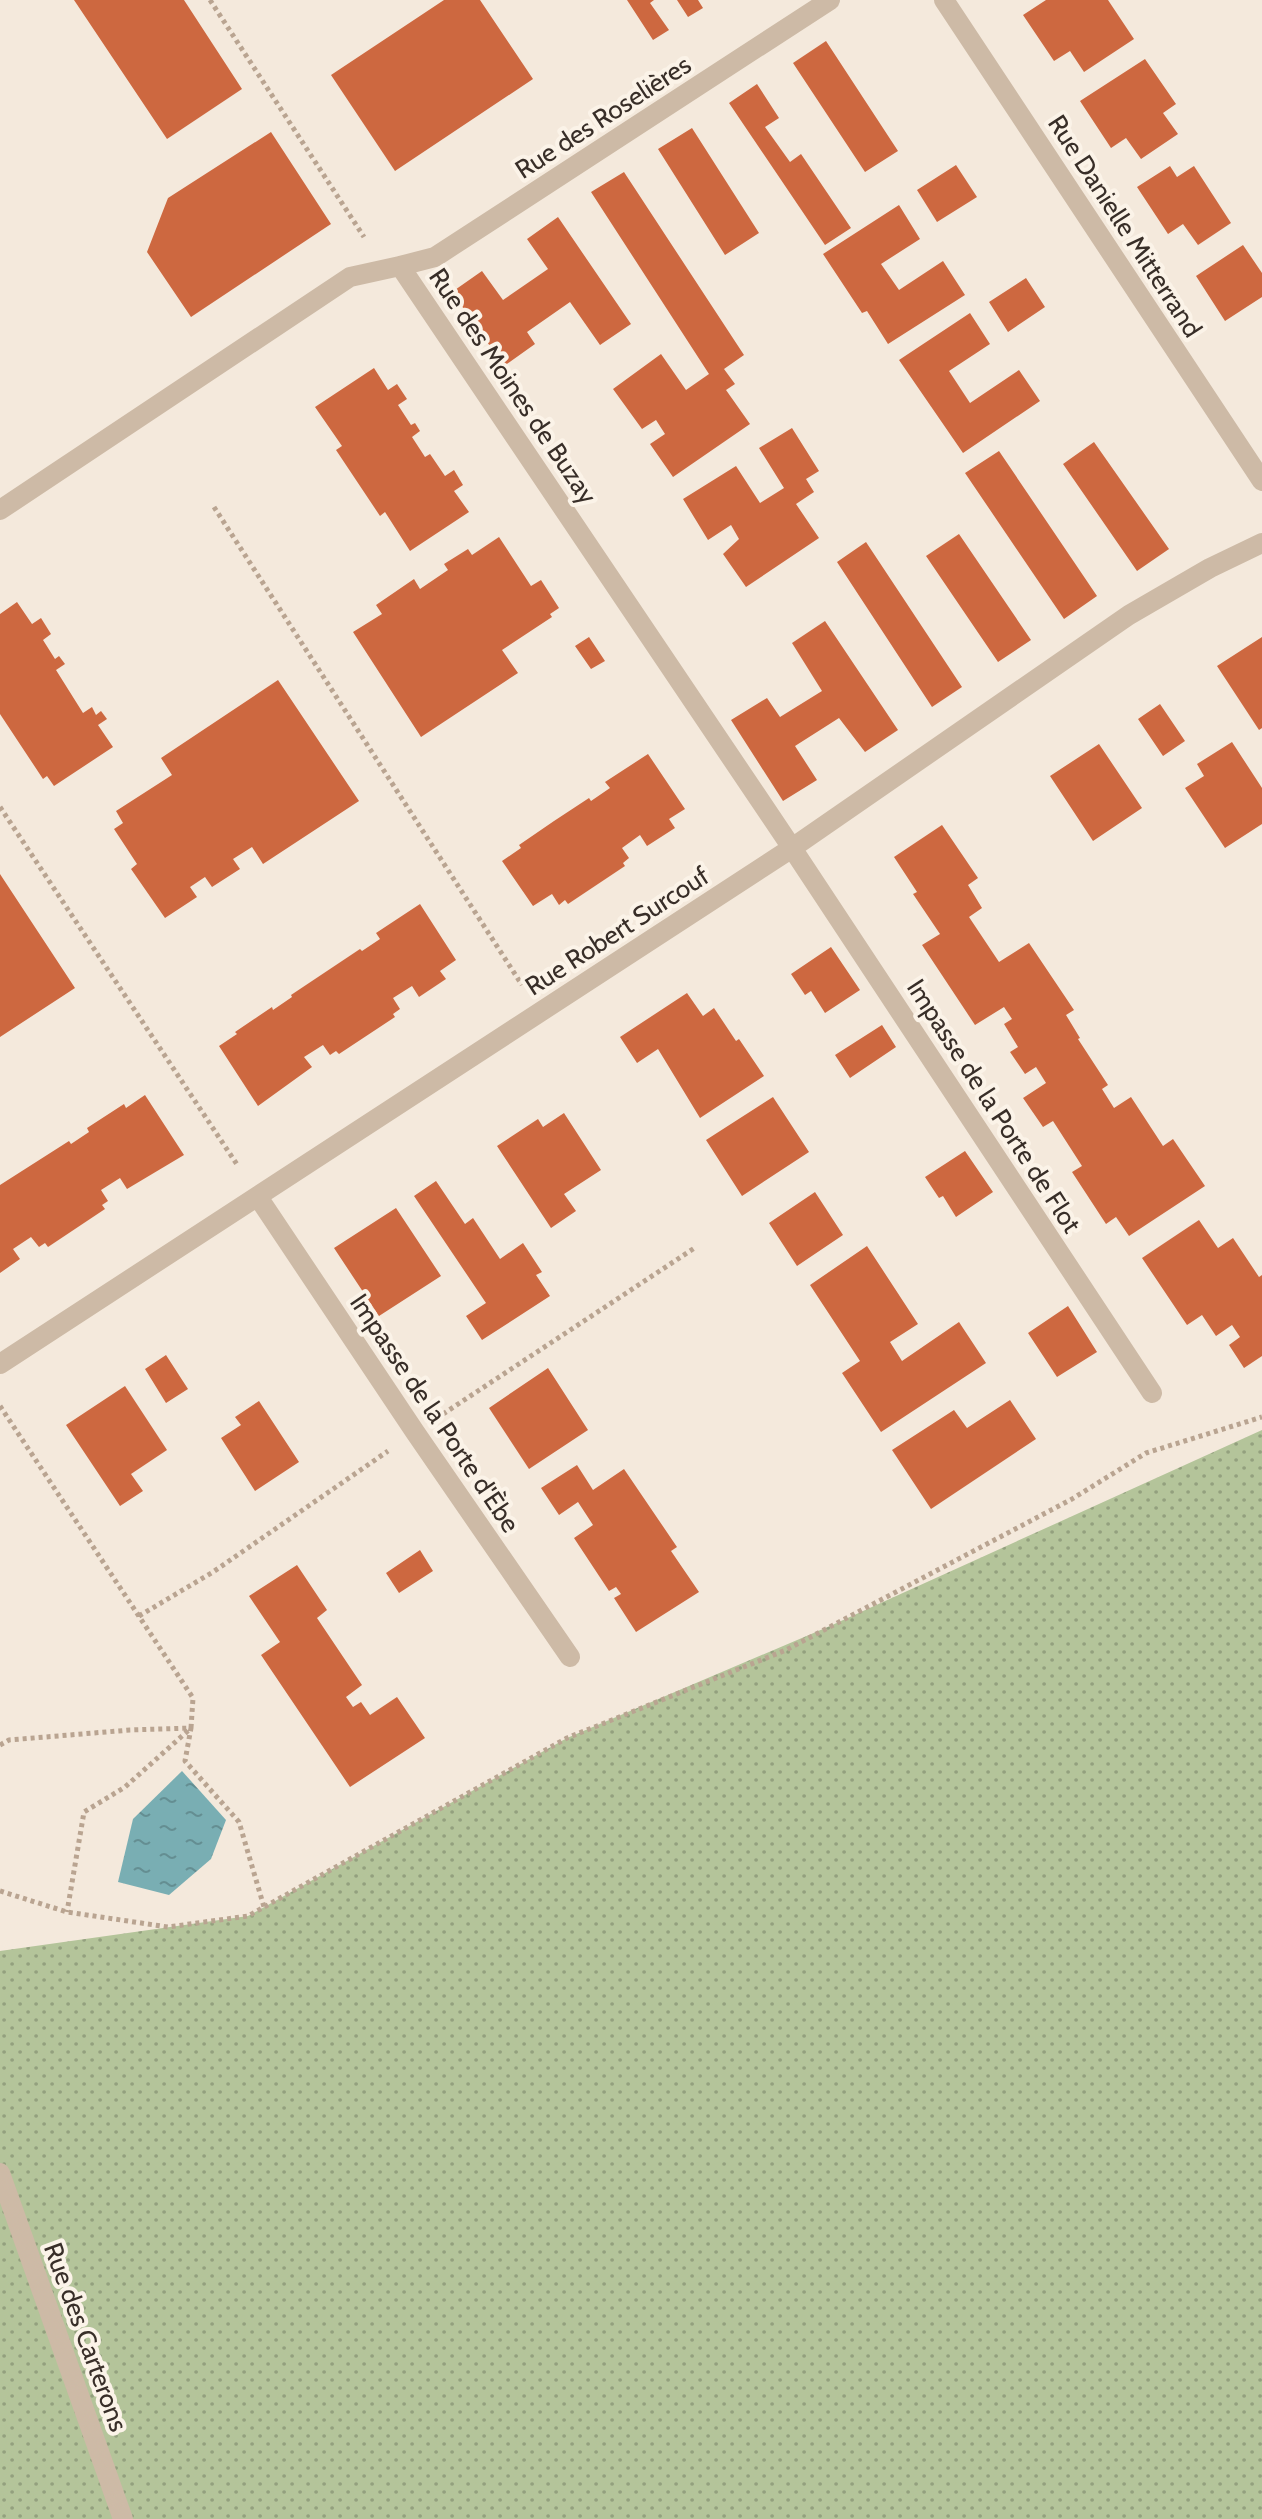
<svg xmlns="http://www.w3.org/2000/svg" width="1262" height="2519" font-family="Cabin,sans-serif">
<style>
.grass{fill:url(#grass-dots)}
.water{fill:url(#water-ripples)}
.building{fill:#cd6840}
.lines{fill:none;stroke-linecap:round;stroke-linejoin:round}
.path{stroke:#b9a491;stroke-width:5;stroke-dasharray:4 4;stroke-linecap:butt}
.street{stroke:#cdbaa6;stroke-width:20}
.labels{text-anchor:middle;stroke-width:8;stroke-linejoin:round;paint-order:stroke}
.street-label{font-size:26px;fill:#382e28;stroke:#fbf3e8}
</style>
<defs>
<pattern id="grass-dots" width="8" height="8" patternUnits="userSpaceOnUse" patternTransform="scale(2)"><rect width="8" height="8" fill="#b4c49a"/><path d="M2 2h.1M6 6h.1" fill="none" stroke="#93a07e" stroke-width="1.8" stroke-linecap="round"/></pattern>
<pattern id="water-ripples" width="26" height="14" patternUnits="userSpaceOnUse" patternTransform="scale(2)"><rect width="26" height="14" fill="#79aeb3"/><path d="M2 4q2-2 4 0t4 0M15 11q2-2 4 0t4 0" fill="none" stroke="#648e92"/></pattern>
</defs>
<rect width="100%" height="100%" fill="#f4e9dc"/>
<path class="grass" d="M 1262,1430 L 1262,2519 L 0,2519 L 0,1951 L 248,1916 L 567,1738 L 830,1626 Z"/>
<path class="water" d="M 182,1771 L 226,1820 L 211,1859 L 169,1895 L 118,1882 L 133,1819 Z"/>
<path class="building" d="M 74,0 L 184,0 L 242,89 L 167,139 Z
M 444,0 L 480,0 L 533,79 L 395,171 L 331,75 Z
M 627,0 L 654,0 L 650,3 L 669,30 L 653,40 Z
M 677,0 L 698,0 L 703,8 L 688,17 Z
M 1046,0 L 1108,0 L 1134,39 L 1084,72 L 1070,51 L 1054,61 L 1023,15 Z
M 826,41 L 898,151 L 865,172 L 793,63 Z
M 1145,59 L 1176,104 L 1163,113 L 1178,134 L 1141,159 L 1126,138 L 1111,148 L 1080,101 Z
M 757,84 L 779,118 L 765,127 L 790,162 L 801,154 L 851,228 L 825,245 L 729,103 Z
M 692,128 L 759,233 L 725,255 L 658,149 Z
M 271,132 L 331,224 L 191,317 L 147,252 L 168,198 Z
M 956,165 L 977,197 L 937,222 L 917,190 Z
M 1170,166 L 1177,177 L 1194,166 L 1231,223 L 1198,245 L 1183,224 L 1168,234 L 1137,187 Z
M 624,172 L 744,355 L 724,369 L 735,384 L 726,390 L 750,424 L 673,477 L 650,444 L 665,434 L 656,420 L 642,429 L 613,389 L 661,354 L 686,390 L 709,374 L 591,192 Z
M 899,205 L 920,239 L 881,264 L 899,290 L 943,261 L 965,295 L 888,344 L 867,311 L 862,313 L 823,254 Z
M 558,217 L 631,324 L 600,345 L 570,302 L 527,332 L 535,344 L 504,366 L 452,292 L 482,271 L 503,300 L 548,269 L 527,239 Z
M 1243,245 L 1262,273 L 1262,297 L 1225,321 L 1196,276 Z
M 1026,278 L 1045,307 L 1008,332 L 989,302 Z
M 970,313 L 990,344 L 949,371 L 970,403 L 1019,370 L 1040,401 L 963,453 L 899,360 Z
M 374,368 L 388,390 L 397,384 L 407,399 L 398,405 L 411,425 L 415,423 L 420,431 L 412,437 L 425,457 L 430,454 L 445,476 L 454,470 L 463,485 L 454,491 L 469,512 L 410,551 L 385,512 L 380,516 L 336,450 L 342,446 L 315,407 Z
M 792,428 L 819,471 L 806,479 L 814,492 L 796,504 L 819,538 L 746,587 L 723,554 L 739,539 L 731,525 L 708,540 L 683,499 L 736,466 L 760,503 L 784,488 L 759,448 Z
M 1094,442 L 1169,549 L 1137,571 L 1063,464 Z
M 999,451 L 1097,596 L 1064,619 L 965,473 Z
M 959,534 L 1031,640 L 998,662 L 926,556 Z
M 499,537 L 531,586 L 541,580 L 559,608 L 550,614 L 552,617 L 502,650 L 518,673 L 421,737 L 353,632 L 382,614 L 376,605 L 414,579 L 420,589 L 448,570 L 444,564 L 468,549 L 472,555 Z
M 866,542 L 962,687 L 932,707 L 837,562 Z
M 17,602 L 32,624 L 41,618 L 51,634 L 43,640 L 55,659 L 59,656 L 65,664 L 56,670 L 83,713 L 92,707 L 96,715 L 101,711 L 107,719 L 98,725 L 113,747 L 54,786 L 47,776 L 43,779 L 0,714 L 0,614 Z
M 825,621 L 898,730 L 865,752 L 839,718 L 795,746 L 817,780 L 783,801 L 731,720 L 767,698 L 780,717 L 822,691 L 792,643 Z
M 589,637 L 605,661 L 591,669 L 575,646 Z
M 1262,637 L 1262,728 L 1259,730 L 1217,666 Z
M 278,680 L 359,801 L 263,864 L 252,847 L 233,859 L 240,869 L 212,887 L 205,877 L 190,887 L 197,897 L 165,918 L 131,869 L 137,864 L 114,829 L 123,823 L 116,811 L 172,775 L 161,758 Z
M 1160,704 L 1185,741 L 1163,756 L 1138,719 Z
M 1232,742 L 1262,788 L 1262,824 L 1225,848 L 1185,788 L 1204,776 L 1197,764 Z
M 1099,744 L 1142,808 L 1093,841 L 1050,776 Z
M 648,754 L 685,809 L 669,819 L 675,828 L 647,846 L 640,835 L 622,848 L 629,858 L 623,863 L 625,866 L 568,904 L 565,900 L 559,905 L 552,894 L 533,906 L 502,861 L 521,848 L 519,845 L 554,821 L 589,798 L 591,801 L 610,788 L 605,782 Z
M 942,825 L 978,878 L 968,885 L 982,908 L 969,917 L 999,962 L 1029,943 L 1074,1010 L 1066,1015 L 1080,1038 L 1078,1039 L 1108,1085 L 1102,1089 L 1114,1108 L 1131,1097 L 1163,1146 L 1173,1139 L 1205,1186 L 1129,1236 L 1116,1217 L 1106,1224 L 1072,1172 L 1082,1166 L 1053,1121 L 1043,1127 L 1023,1098 L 1046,1083 L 1036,1067 L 1025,1074 L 1010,1052 L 1018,1047 L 1004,1024 L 1012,1019 L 1004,1007 L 975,1025 L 922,945 L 940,934 L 913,894 L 917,892 L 894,857 Z
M 0,874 L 75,988 L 0,1037 Z
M 420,904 L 456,960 L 440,971 L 446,979 L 419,997 L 412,986 L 393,998 L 400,1009 L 393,1014 L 395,1017 L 339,1054 L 336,1051 L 330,1055 L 323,1045 L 304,1057 L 312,1067 L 258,1106 L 219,1046 L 237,1034 L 235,1032 L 272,1007 L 273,1010 L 292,997 L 291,995 L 360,949 L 362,951 L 380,939 L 376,933 Z
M 831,947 L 860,990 L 825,1013 L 811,991 L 805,995 L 791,974 Z
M 687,993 L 703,1016 L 714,1008 L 736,1041 L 739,1039 L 764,1076 L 700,1118 L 658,1049 L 637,1063 L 620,1037 Z
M 882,1025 L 896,1047 L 850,1078 L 835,1055 Z
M 145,1095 L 184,1155 L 127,1189 L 120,1178 L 101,1190 L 108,1201 L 102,1205 L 105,1209 L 48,1247 L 45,1243 L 39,1247 L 31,1237 L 13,1249 L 20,1259 L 0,1273 L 0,1185 L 69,1141 L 71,1144 L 89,1132 L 87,1128 L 124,1104 L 126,1108 Z
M 773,1097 L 809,1152 L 742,1196 L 706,1140 Z
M 564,1113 L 601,1170 L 564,1194 L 576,1211 L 551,1228 L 497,1146 L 538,1119 L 543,1127 Z
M 965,1151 L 993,1192 L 956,1217 L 943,1196 L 939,1198 L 925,1177 Z
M 436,1181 L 465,1224 L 473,1218 L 500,1259 L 523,1243 L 542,1272 L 536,1275 L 550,1296 L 482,1340 L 466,1316 L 486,1303 L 414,1196 Z
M 815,1192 L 843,1235 L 797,1266 L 769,1223 Z
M 396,1208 L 441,1276 L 379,1316 L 334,1248 Z
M 1199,1220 L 1218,1248 L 1233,1238 L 1259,1277 L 1262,1275 L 1262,1356 L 1244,1368 L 1229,1345 L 1240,1337 L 1232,1325 L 1216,1336 L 1202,1315 L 1187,1325 L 1142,1258 Z
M 867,1246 L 918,1324 L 890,1342 L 902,1361 L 959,1322 L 986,1363 L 881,1432 L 842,1373 L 860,1361 L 810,1285 Z
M 1068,1306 L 1097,1352 L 1057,1377 L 1028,1333 Z
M 166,1355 L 188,1389 L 166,1403 L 145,1369 Z
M 548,1368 L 588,1430 L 529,1469 L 489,1408 Z
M 125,1386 L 167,1450 L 131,1474 L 143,1491 L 120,1506 L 66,1425 Z
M 1010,1400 L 1036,1439 L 931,1509 L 892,1450 L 954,1410 L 967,1428 Z
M 259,1401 L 299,1462 L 255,1491 L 221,1438 L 241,1425 L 235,1417 Z
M 577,1465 L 593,1490 L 624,1469 L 677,1547 L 671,1551 L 699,1592 L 636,1632 L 614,1598 L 621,1594 L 616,1587 L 609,1591 L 574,1538 L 593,1525 L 578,1502 L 559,1515 L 541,1488 Z
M 420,1550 L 433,1571 L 399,1593 L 386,1573 Z
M 297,1565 L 327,1610 L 317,1618 L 362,1685 L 346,1697 L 353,1707 L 361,1702 L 370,1715 L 397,1697 L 425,1738 L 350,1787 L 261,1655 L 280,1642 L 249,1596 Z"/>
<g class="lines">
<path class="path" d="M 210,0 L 364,237
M 214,507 L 522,985
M 0,807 L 238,1166
M 0,1406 L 193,1698 L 191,1728 L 125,1787 L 84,1812 L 67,1912
M 443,1414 L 696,1247
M 139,1616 L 213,1572 L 388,1451
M 0,1745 L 9,1740 L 130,1730 L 191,1728 L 185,1761 L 239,1822 L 264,1907
M 0,1891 L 67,1912 L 168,1927 L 248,1916 L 567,1738 L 786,1650 L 1072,1499 L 1146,1453 L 1262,1417"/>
<path class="street" d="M 944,0 L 1262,481
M 400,266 L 435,257 L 830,0
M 0,510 L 350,277 L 400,266 L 792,848 L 1152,1393
M 258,1197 L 415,1432 L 570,1657
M 0,1364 L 792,848 L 1129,615 L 1210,568 L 1262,543
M 0,2173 L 123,2519"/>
</g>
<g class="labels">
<g class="street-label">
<text transform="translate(603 117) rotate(-33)" y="9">Rue des Roselières</text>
<text transform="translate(1125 226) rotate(57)" y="9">Rue Danielle Mitterrand</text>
<text transform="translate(513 386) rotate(56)" y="9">Rue des Moines de Buzay</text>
<text transform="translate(617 931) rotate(-33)" y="9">Rue Robert Surcouf</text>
<text transform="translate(994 1106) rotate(57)" y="9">Impasse de la Porte de Flot</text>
<text transform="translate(435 1413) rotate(56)" y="9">Impasse de la Porte d'Èbe</text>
<text transform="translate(86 2337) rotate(70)" y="9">Rue des Carterons</text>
</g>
</g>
</svg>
